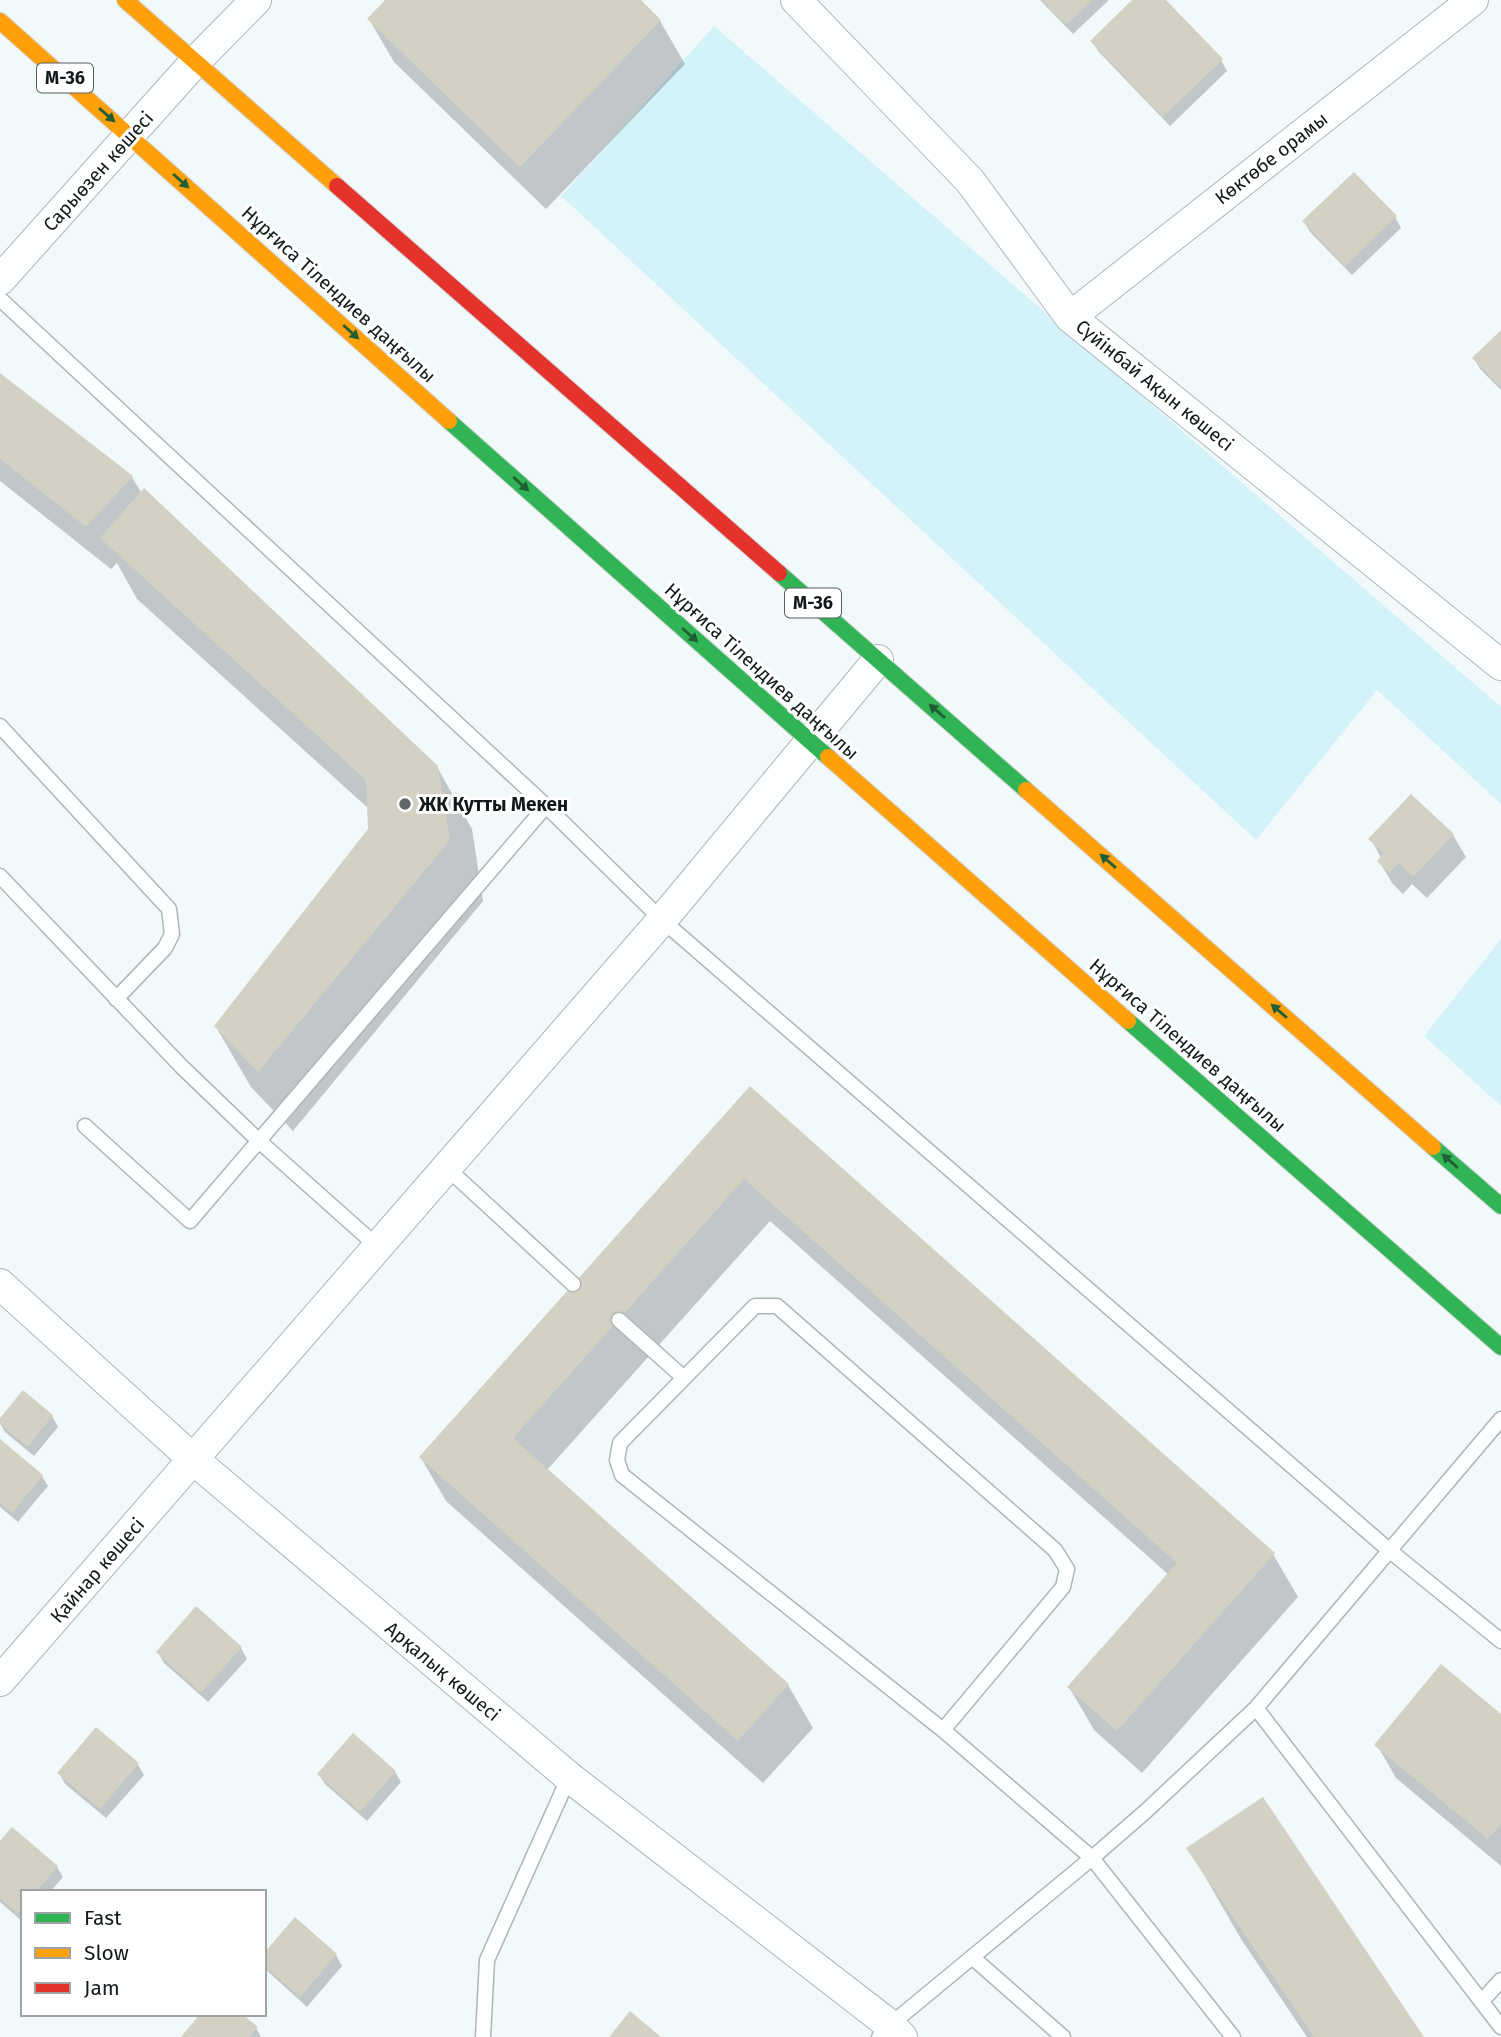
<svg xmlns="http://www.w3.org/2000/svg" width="1501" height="2037" font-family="'Fira Sans',sans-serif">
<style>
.green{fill:#d4f2f9}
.shadow{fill:#0003}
.building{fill:#d2d1c4}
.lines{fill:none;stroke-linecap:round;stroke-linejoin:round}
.lane-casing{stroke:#afb6b7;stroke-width:17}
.street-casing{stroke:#afb6b7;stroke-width:32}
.fast-casing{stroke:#cfd3d4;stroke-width:18}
.slow-casing{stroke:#cfd3d4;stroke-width:18}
.jam-casing{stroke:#cfd3d4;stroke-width:18}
.lane{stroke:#fdfefe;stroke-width:14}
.street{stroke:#fdfefe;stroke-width:30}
.fast{stroke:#30b455;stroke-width:16}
.slow{stroke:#ff9f0a;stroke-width:16}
.jam{stroke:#e5322d;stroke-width:16}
.oneway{fill:#205f35}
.poi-dot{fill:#606769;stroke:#fff;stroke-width:2.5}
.labels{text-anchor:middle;stroke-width:6;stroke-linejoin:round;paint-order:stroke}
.shield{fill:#fff;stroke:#595e5f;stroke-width:2}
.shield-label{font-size:18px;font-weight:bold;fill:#12191b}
.street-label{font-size:19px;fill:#12191b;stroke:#fff}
.poi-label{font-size:19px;font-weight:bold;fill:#12191b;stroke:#fff;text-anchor:start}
</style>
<rect width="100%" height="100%" fill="#f2f9fa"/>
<path class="green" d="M 714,26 L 1501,707 L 1501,804 L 1377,690 L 1256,840 L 561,196 Z
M 1501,939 L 1501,1106 L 1424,1036 Z"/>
<path class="shadow" d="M 388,0 L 638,0 L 660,21 L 685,64 L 546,209 L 394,62 L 369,19 Z
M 1040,0 L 1109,0 L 1073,34 Z
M 1135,0 L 1163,0 L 1221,60 L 1227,71 L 1170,126 L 1098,51 L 1092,41 Z
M 1395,217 L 1401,228 L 1352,275 L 1310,232 L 1304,221 Z
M 1501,333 L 1501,390 L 1480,369 L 1474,358 Z
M 0,375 L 132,477 L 142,494 L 437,767 L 472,829 L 483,901 L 293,1131 L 251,1087 L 216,1027 L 369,830 L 369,809 L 137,599 L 117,563 L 111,569 L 0,481 Z
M 1453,835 L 1466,857 L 1427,898 L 1412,884 L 1403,894 L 1392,883 L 1379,861 L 1381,858 L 1371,839 Z
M 750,1089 L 1273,1554 L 1298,1597 L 1142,1773 L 1094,1730 L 1069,1687 L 1169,1575 L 770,1221 L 547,1470 L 788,1685 L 813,1728 L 763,1783 L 446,1501 L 421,1458 Z
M 23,1393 L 52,1416 L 58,1427 L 34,1456 L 5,1432 L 0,1423 L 0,1421 Z
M 0,1441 L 42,1476 L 48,1486 L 18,1522 L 0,1507 Z
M 241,1648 L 247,1659 L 208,1702 L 164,1663 L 158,1652 Z
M 1501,1716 L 1501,1866 L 1396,1778 L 1377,1745 Z
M 96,1730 L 138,1765 L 144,1775 L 106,1818 L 65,1784 L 59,1773 Z
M 395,1772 L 401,1782 L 367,1821 L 325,1784 L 319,1774 Z
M 0,1843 L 57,1867 L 63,1877 L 50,1892 L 23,1892 L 23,1922 L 0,1902 Z
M 1189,1849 L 1422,2037 L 1307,2037 L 1241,1939 Z
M 336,1955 L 342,1966 L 307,2007 L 264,1968 L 264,1956 Z
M 256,2028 L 261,2037 L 184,2037 Z"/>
<path class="building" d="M 385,0 L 641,0 L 661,20 L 520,167 L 367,19 Z
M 1042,0 L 1092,0 L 1066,25 Z
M 1132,0 L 1166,0 L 1223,59 L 1163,117 L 1090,41 Z
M 1354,172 L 1397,216 L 1345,266 L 1302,221 Z
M 1501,330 L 1501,388 L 1472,358 Z
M 0,373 L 133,476 L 86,527 L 0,459 Z
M 144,488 L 438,766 L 450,840 L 258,1072 L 214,1026 L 368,829 L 366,780 L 100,538 Z
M 1411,794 L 1454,834 L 1413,877 L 1399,863 L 1389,873 L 1377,861 L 1384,853 L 1368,839 Z
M 750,1086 L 1275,1553 L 1117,1731 L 1067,1687 L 1177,1563 L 744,1179 L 513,1438 L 789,1684 L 738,1741 L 419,1457 Z
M 23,1390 L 53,1415 L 28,1447 L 0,1424 L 0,1418 Z
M 0,1439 L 43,1475 L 12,1513 L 0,1503 Z
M 196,1606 L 242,1647 L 201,1693 L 156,1652 Z
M 1441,1664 L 1501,1714 L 1501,1824 L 1488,1839 L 1374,1745 Z
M 96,1727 L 139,1763 L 100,1809 L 57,1773 Z
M 353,1733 L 396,1771 L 360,1812 L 317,1774 Z
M 1263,1797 L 1424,2037 L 1314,2037 L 1186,1848 Z
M 12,1827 L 58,1866 L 36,1892 L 23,1892 L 23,1907 L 17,1913 L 0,1898 L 0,1841 Z
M 295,1917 L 337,1954 L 300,1997 L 264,1966 L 264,1953 Z
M 630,2011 L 661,2037 L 609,2037 Z
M 200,2014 L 242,2014 L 258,2027 L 249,2037 L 181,2037 Z"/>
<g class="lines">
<defs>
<path id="lane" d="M 0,299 L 546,806 L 662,920 L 1390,1551 L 1501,1641
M 0,726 L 169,909 L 172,934 L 165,948 L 116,999
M 0,876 L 181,1066 L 259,1141 L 378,1247
M 85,1126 L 190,1221 L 546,806
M 447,1168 L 573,1284
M 619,1320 L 684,1378
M 1256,1708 L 1501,1419
M 972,1957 L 1063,2037
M 1482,2001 L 1501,1980
M 483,2037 L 487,1960 L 569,1777
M 879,2037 L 890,2025 L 1092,1858 L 943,1730 L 622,1475 L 617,1460 L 620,1443 L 755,1306 L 777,1306 L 1055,1550 L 1067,1569 L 1063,1587 L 943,1730
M 1233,2037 L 1092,1858 L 1146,1811 L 1256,1708 L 1501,2027"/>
<path id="street" d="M 796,0 L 970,181 L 1070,317 L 1501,665
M 0,280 L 195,62 L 256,0
M 1070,317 L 1473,0
M 0,1284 L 194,1460 L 569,1777 L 890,2025 L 902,2037
M 0,1681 L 662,920 L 878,660"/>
<path id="fast" d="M 449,421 L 828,757
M 779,573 L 1026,790
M 1128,1021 L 1501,1347
M 1433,1147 L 1501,1206"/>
<path id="slow" d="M 125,0 L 337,186
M 0,21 L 449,421
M 828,757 L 1128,1021
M 1026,790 L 1433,1147"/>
<path id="jam" d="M 337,186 L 779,573"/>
</defs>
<use href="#lane" class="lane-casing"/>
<use href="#street" class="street-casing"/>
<use href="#fast" class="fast-casing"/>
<use href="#slow" class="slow-casing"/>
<use href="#jam" class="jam-casing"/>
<use href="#lane" class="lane"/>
<use href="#street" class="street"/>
<use href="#fast" class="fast"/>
<use href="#slow" class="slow"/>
<use href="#jam" class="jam"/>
</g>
<defs><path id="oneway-solid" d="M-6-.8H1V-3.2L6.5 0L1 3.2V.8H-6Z" transform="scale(1.75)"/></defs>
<g class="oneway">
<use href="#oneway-solid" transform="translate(107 115) rotate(41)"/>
<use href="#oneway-solid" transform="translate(181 181) rotate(42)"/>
<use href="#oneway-solid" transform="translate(351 332) rotate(42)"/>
<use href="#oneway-solid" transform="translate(521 484) rotate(42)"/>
<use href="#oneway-solid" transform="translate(690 635) rotate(42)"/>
<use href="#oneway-solid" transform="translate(937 711) rotate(-139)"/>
<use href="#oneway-solid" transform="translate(1108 861) rotate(-139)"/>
<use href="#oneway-solid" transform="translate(1279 1011) rotate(-139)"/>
<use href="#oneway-solid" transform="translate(1450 1161) rotate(-139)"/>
</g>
<circle class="poi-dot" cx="405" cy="804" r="7"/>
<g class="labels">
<g class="shield">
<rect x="37" y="63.5" width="56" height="29" rx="5"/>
<rect x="785" y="588.5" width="56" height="29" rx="5"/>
</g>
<g class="shield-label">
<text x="65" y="84">M-36</text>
<text x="813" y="609">M-36</text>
</g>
<g class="street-label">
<text transform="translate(1271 158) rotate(-38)" y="7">Көктөбе орамы</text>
<text transform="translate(98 171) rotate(-48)" y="7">Сарыөзен көшесі</text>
<text transform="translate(339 294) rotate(42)" y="7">Нұрғиса Тілендиев даңғылы</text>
<text transform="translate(1155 385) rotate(39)" y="7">Сүйінбай Ақын көшесі</text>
<text transform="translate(762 671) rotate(42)" y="7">Нұрғиса Тілендиев даңғылы</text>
<text transform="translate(1188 1045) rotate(41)" y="7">Нұрғиса Тілендиев даңғылы</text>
<text transform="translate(97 1570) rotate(-49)" y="7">Қайнар көшесі</text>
<text transform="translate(443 1671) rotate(40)" y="7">Арқалық көшесі</text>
</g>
<g class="poi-label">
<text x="419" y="811">ЖК Кутты Мекен</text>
</g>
</g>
<rect x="21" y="1890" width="245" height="126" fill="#ffffff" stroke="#a0a3a4" stroke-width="2"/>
<rect x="35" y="1913" width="35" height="10" fill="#30b455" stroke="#a0a3a4" stroke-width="2"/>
<text x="84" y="1925" font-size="21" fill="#12191b">Fast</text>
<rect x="35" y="1948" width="35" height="10" fill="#ff9f0a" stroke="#a0a3a4" stroke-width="2"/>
<text x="84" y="1960" font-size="21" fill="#12191b">Slow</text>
<rect x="35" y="1983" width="35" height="10" fill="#e5322d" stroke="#a0a3a4" stroke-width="2"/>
<text x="84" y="1995" font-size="21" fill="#12191b">Jam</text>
</svg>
